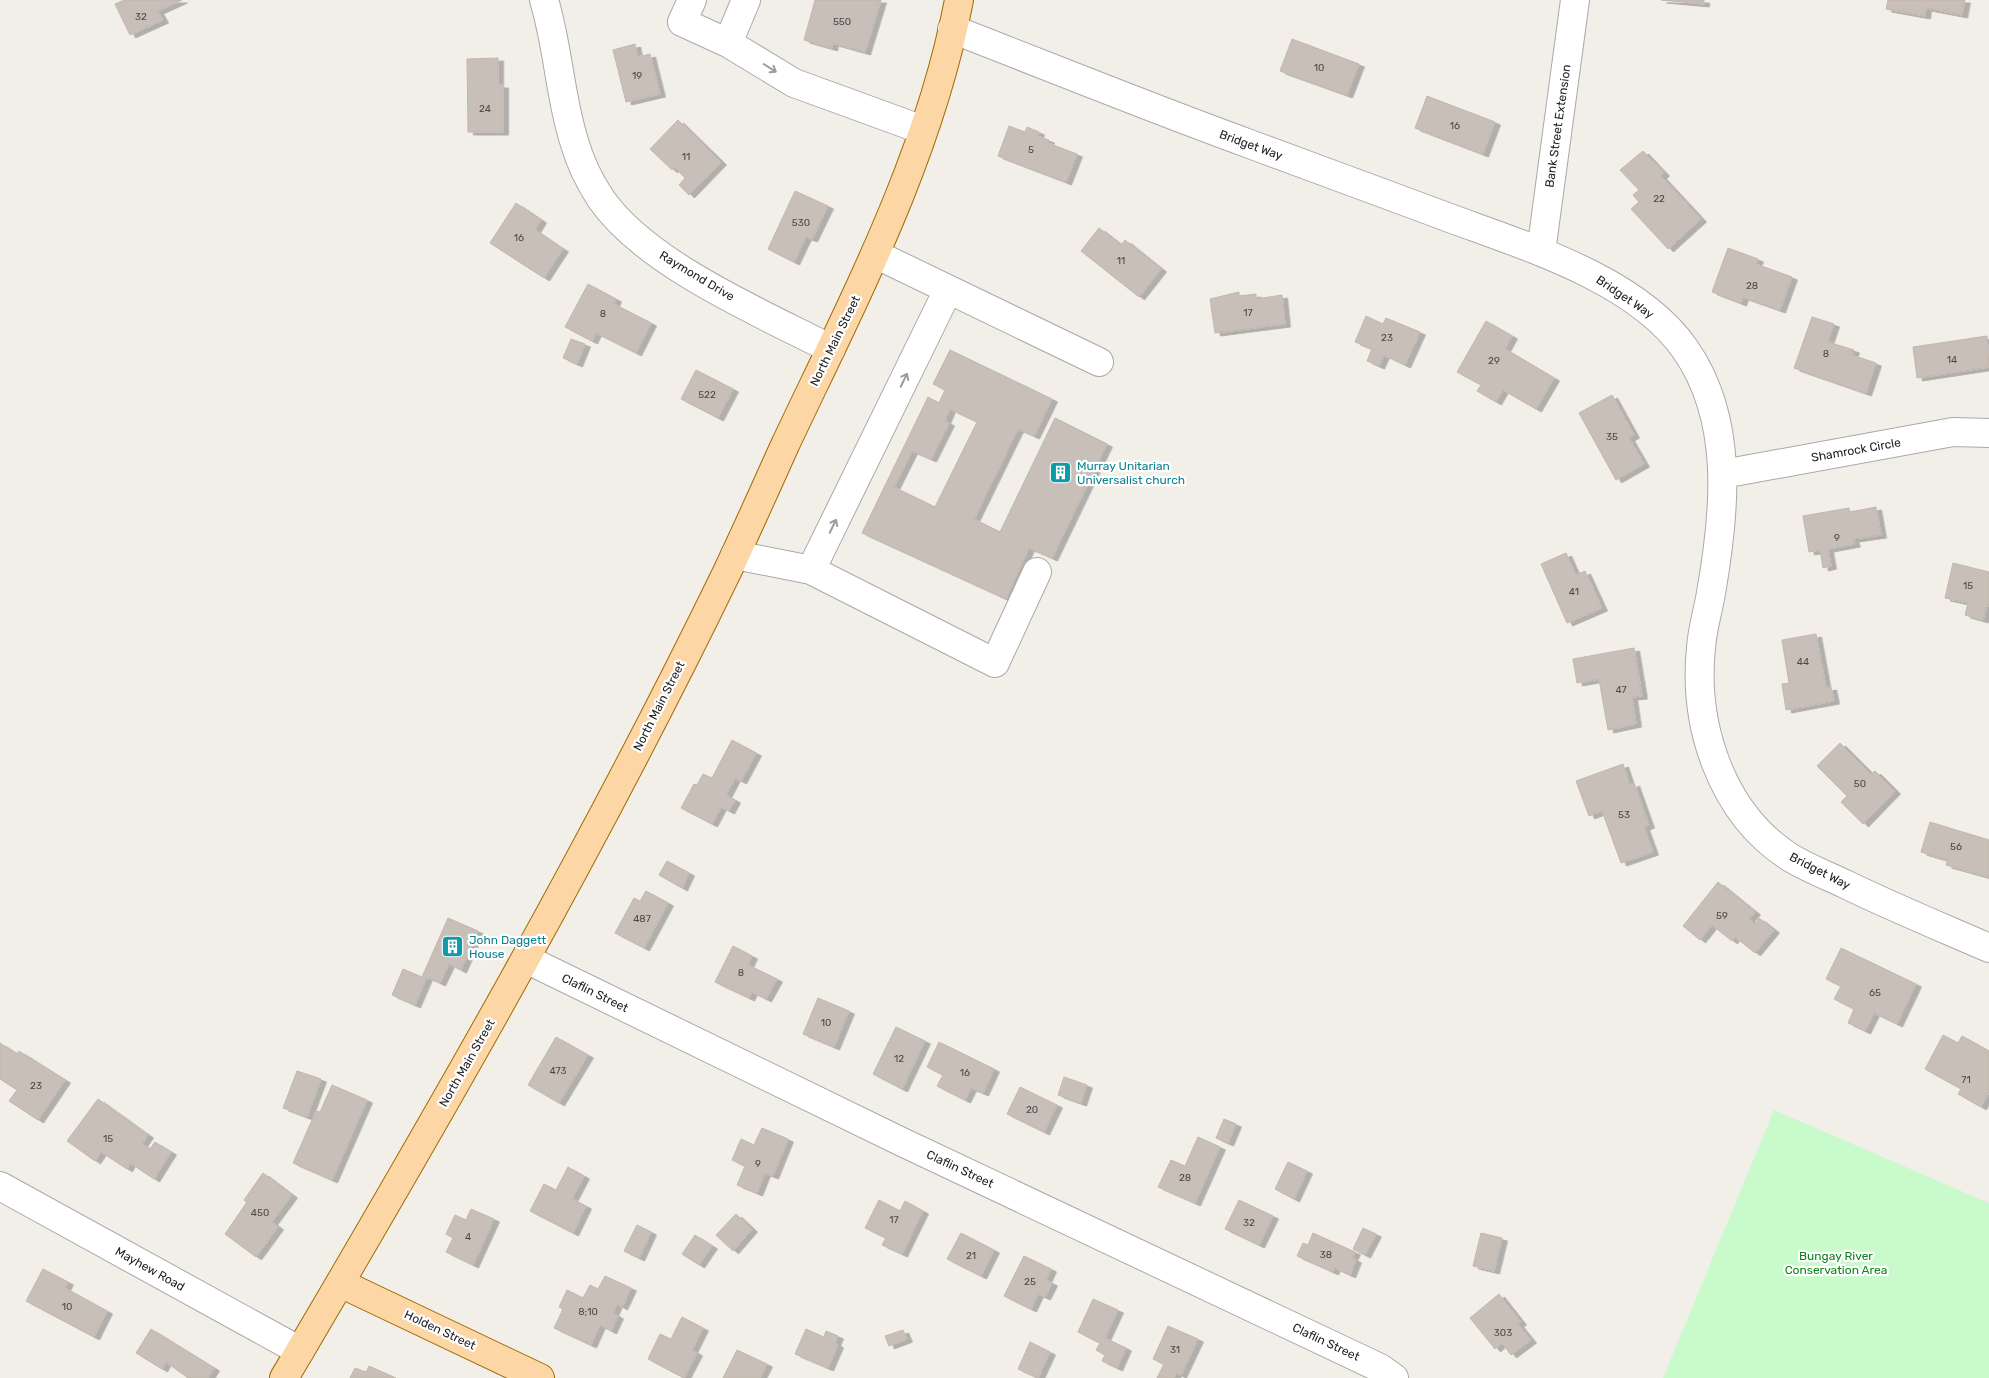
<svg xmlns="http://www.w3.org/2000/svg" width="1989" height="1378" font-family="Rubik,sans-serif">
<style>
.park{fill:#c8facc}
.building{fill:#c7bfb8;stroke:#c4b6ab;fill-rule:evenodd;filter:url(#shadow)}
.lines{fill:none;stroke-linecap:round;stroke-linejoin:round}
.minor-casing{stroke:#a9a9a9;stroke-width:30}
.major-casing{stroke:#a06b00;stroke-width:30}
.minor{stroke:#fff;stroke-width:28}
.major{stroke:#fcd6a4;stroke-width:28}
.oneway{stroke:#9c9c9c}
.labels{text-anchor:middle;stroke-width:4.5;stroke-linejoin:round;paint-order:stroke}
.number-label{font-size:10px;fill:#4b4948}
.street-label{font-size:12px;fill:#222;stroke:#fff}
.culture-label{font-size:12px;fill:#0d838f;stroke:#fff;text-anchor:start}
.park-label{font-size:12px;fill:#0c8416;stroke:#fff}
</style>
<defs>
<filter id="shadow"><feDropShadow dx="5.5" dy="3" stdDeviation="0" flood-color="#0004"/></filter>
</defs>
<rect width="100%" height="100%" fill="#f2efe9"/>
<path class="park" d="M 1774,1110 L 1989,1203 L 1989,1378 L 1663,1378 Z"/>
<path class="building" d="M 124,0 L 182,0 L 158,11 L 163,20 L 130,35 L 115,4 Z
M 815,0 L 881,0 L 865,52 L 833,43 L 832,48 L 804,40 Z
M 1661,0 L 1704,0 L 1704,4 Z
M 1888,0 L 1965,0 L 1962,15 L 1926,8 L 1925,16 L 1886,9 Z
M 1292,39 L 1359,64 L 1347,95 L 1280,71 Z
M 635,44 L 638,57 L 650,54 L 660,94 L 626,102 L 613,50 Z
M 498,58 L 498,85 L 503,85 L 503,132 L 468,132 L 467,59 Z
M 1427,96 L 1495,122 L 1483,154 L 1415,128 Z
M 678,120 L 721,162 L 689,195 L 679,185 L 685,178 L 674,167 L 672,170 L 650,149 Z
M 1009,126 L 1025,132 L 1027,127 L 1039,132 L 1038,136 L 1049,140 L 1048,143 L 1077,154 L 1066,182 L 998,156 Z
M 1643,151 L 1664,173 L 1661,176 L 1701,219 L 1668,249 L 1631,209 L 1639,202 L 1633,195 L 1639,190 L 1620,170 Z
M 795,191 L 828,206 L 812,239 L 806,237 L 794,262 L 768,249 Z
M 516,203 L 541,220 L 535,230 L 563,249 L 544,278 L 490,243 Z
M 1099,228 L 1121,245 L 1125,240 L 1161,269 L 1139,297 L 1081,251 Z
M 1728,248 L 1758,259 L 1756,264 L 1792,277 L 1780,310 L 1743,297 L 1741,303 L 1712,292 Z
M 588,284 L 616,299 L 614,304 L 651,323 L 636,353 L 596,333 L 592,341 L 565,327 Z
M 1239,292 L 1239,296 L 1256,294 L 1256,299 L 1282,295 L 1285,324 L 1215,333 L 1210,299 Z
M 1366,316 L 1383,324 L 1386,318 L 1420,332 L 1405,365 L 1384,355 L 1379,366 L 1367,361 L 1372,349 L 1355,342 Z
M 1812,317 L 1834,324 L 1828,342 L 1854,350 L 1852,355 L 1876,363 L 1866,393 L 1794,368 Z
M 1486,321 L 1512,336 L 1505,349 L 1554,378 L 1536,409 L 1503,390 L 1496,402 L 1477,391 L 1481,385 L 1457,372 Z
M 1987,336 L 1989,367 L 1917,378 L 1913,347 Z
M 571,339 L 585,344 L 577,364 L 563,358 Z
M 950,350 L 1052,399 L 1034,436 L 1018,429 L 974,519 L 1000,532 L 1055,418 L 1107,444 L 1052,558 L 1029,548 L 1006,599 L 862,533 L 928,397 L 939,403 L 945,390 L 933,384 ZM 950,409 L 977,422 L 935,507 L 894,487 L 912,451 L 931,459 L 949,423 L 945,421 Z
M 696,370 L 733,389 L 718,418 L 681,399 Z
M 1612,395 L 1634,435 L 1629,438 L 1644,464 L 1616,480 L 1579,413 Z
M 1876,507 L 1881,535 L 1853,539 L 1855,544 L 1828,549 L 1831,566 L 1823,568 L 1820,550 L 1809,552 L 1803,516 L 1849,508 L 1850,512 Z
M 1566,553 L 1576,575 L 1585,571 L 1602,608 L 1567,623 L 1541,564 Z
M 1953,563 L 1989,572 L 1989,606 L 1987,605 L 1983,620 L 1965,615 L 1968,603 L 1945,598 Z
M 1816,634 L 1826,688 L 1831,687 L 1834,701 L 1786,710 L 1782,684 L 1789,683 L 1782,640 Z
M 1634,648 L 1642,696 L 1632,697 L 1636,724 L 1608,730 L 1599,679 L 1577,683 L 1573,659 Z
M 732,740 L 756,753 L 741,781 L 735,778 L 726,795 L 735,800 L 729,811 L 721,807 L 712,824 L 681,808 L 694,784 L 697,785 L 703,774 L 712,778 Z
M 1840,743 L 1871,774 L 1875,771 L 1895,791 L 1863,824 L 1841,802 L 1847,796 L 1817,766 Z
M 1623,764 L 1630,785 L 1634,783 L 1649,825 L 1644,827 L 1653,852 L 1621,863 L 1602,811 L 1589,816 L 1576,781 Z
M 1930,822 L 1989,840 L 1989,877 L 1946,865 L 1948,860 L 1921,852 Z
M 667,861 L 689,873 L 682,888 L 659,875 Z
M 1718,882 L 1755,912 L 1749,919 L 1755,924 L 1759,918 L 1774,930 L 1755,953 L 1735,937 L 1732,941 L 1712,925 L 1700,940 L 1683,926 Z
M 646,891 L 668,903 L 644,948 L 615,933 L 634,898 L 640,901 Z
M 448,918 L 478,931 L 461,970 L 449,964 L 440,983 L 427,977 L 415,1005 L 392,995 L 403,969 L 422,977 Z
M 733,946 L 752,956 L 748,965 L 777,979 L 766,999 L 752,992 L 749,998 L 715,982 Z
M 1841,948 L 1916,984 L 1897,1024 L 1874,1013 L 1865,1031 L 1848,1023 L 1854,1009 L 1834,999 L 1841,986 L 1826,979 Z
M 818,998 L 849,1011 L 834,1047 L 803,1034 Z
M 896,1027 L 925,1041 L 902,1089 L 873,1074 Z
M 1943,1035 L 1958,1043 L 1962,1036 L 1989,1051 L 1989,1092 L 1981,1107 L 1958,1094 L 1961,1089 L 1925,1069 Z
M 556,1037 L 588,1055 L 559,1103 L 528,1085 Z
M 939,1042 L 994,1069 L 983,1093 L 971,1088 L 965,1100 L 937,1086 L 943,1075 L 927,1067 Z
M 0,1043 L 17,1054 L 19,1051 L 65,1080 L 38,1120 L 9,1101 L 17,1090 L 0,1079 Z
M 297,1071 L 321,1079 L 307,1117 L 283,1108 Z
M 1064,1077 L 1087,1085 L 1081,1103 L 1058,1095 Z
M 332,1085 L 367,1100 L 332,1180 L 293,1163 L 316,1111 L 320,1112 Z
M 1020,1087 L 1057,1105 L 1044,1132 L 1007,1114 Z
M 98,1099 L 148,1135 L 142,1144 L 150,1149 L 155,1142 L 171,1152 L 154,1179 L 130,1163 L 127,1169 L 101,1152 L 95,1161 L 67,1141 Z
M 1224,1119 L 1236,1124 L 1228,1143 L 1216,1138 Z
M 762,1128 L 788,1139 L 773,1176 L 765,1173 L 757,1193 L 737,1185 L 745,1166 L 732,1160 L 741,1139 L 754,1145 Z
M 1198,1137 L 1220,1147 L 1195,1203 L 1158,1187 L 1171,1160 L 1185,1166 Z
M 1288,1162 L 1307,1171 L 1294,1199 L 1275,1189 Z
M 568,1167 L 584,1176 L 572,1199 L 586,1206 L 573,1233 L 530,1211 L 544,1184 L 556,1190 Z
M 263,1173 L 292,1195 L 272,1222 L 278,1227 L 256,1257 L 225,1234 L 247,1202 L 244,1200 Z
M 879,1200 L 900,1211 L 905,1201 L 923,1211 L 902,1254 L 882,1245 L 886,1238 L 865,1228 Z
M 1239,1200 L 1273,1216 L 1259,1245 L 1225,1229 Z
M 471,1209 L 494,1219 L 473,1265 L 446,1252 L 453,1238 L 446,1234 L 455,1215 L 466,1220 Z
M 736,1214 L 752,1229 L 733,1251 L 716,1235 Z
M 637,1225 L 651,1232 L 639,1258 L 624,1251 Z
M 1363,1228 L 1376,1234 L 1365,1255 L 1353,1249 Z
M 961,1233 L 994,1250 L 981,1276 L 947,1259 Z
M 1313,1233 L 1355,1252 L 1352,1258 L 1356,1260 L 1350,1275 L 1335,1268 L 1333,1272 L 1297,1256 L 1303,1243 L 1308,1245 Z
M 1481,1233 L 1502,1238 L 1494,1271 L 1473,1266 Z
M 695,1235 L 712,1246 L 699,1265 L 682,1254 Z
M 1024,1256 L 1051,1269 L 1046,1280 L 1052,1283 L 1045,1297 L 1038,1294 L 1031,1309 L 1004,1296 Z
M 43,1269 L 68,1282 L 65,1288 L 107,1311 L 94,1337 L 26,1301 Z
M 605,1276 L 631,1288 L 622,1307 L 617,1304 L 613,1313 L 618,1316 L 611,1331 L 600,1325 L 591,1345 L 554,1328 L 563,1309 L 559,1307 L 567,1290 L 583,1298 L 590,1285 L 598,1289 Z
M 1499,1294 L 1521,1322 L 1518,1324 L 1531,1340 L 1511,1355 L 1502,1343 L 1495,1349 L 1470,1318 Z
M 1093,1299 L 1118,1310 L 1105,1338 L 1126,1348 L 1117,1368 L 1102,1361 L 1105,1355 L 1096,1350 L 1100,1343 L 1078,1332 Z
M 682,1317 L 703,1328 L 692,1350 L 697,1353 L 684,1378 L 648,1359 L 660,1334 L 671,1339 Z
M 1168,1326 L 1198,1339 L 1181,1375 L 1176,1373 L 1174,1378 L 1157,1378 L 1164,1364 L 1153,1359 Z
M 151,1329 L 214,1368 L 208,1378 L 188,1378 L 166,1362 L 162,1369 L 136,1353 Z
M 806,1329 L 824,1337 L 826,1331 L 838,1336 L 835,1343 L 838,1345 L 828,1368 L 795,1354 Z
M 903,1330 L 907,1339 L 889,1346 L 885,1336 Z
M 1030,1342 L 1050,1352 L 1038,1378 L 1018,1369 Z
M 737,1350 L 767,1364 L 760,1378 L 723,1378 Z
M 369,1366 L 396,1378 L 350,1378 L 355,1368 L 366,1372 Z"/>
<g class="lines">
<defs>
<path id="minor" d="M 544,0 C 558,46 560,97 574,141 C 580,162 589,181 601,199 C 646,264 761,313 831,349
M 692,0 L 682,22 L 728,43 L 794,83 L 923,130
M 952,29 C 1050,67 1148,107 1247,143 C 1311,167 1375,190 1439,214 C 1518,244 1635,277 1685,349 C 1735,420 1725,513 1711,593 C 1708,611 1702,630 1701,648 C 1693,725 1721,812 1788,856 C 1805,867 1826,875 1845,884 C 1892,907 1941,927 1989,948
M 728,43 L 746,0
M 1541,252 L 1575,0
M 875,254 L 1099,362
M 1723,474 L 1953,432 L 1989,433
M 735,555 L 811,570 L 995,663 L 1037,572
M 811,570 L 948,290
M 526,959 L 902,1142 L 1380,1368 L 1394,1378
M 0,1186 L 300,1351"/>
<path id="major" d="M 340,1283 L 540,1378
M 284,1378 C 440,1114 593,848 727,572 C 747,530 766,487 785,445 C 853,301 929,158 959,0"/>
</defs>
<use href="#minor" class="minor-casing"/>
<use href="#major" class="major-casing"/>
<use href="#minor" class="minor"/>
<use href="#major" class="major"/>
</g>
<defs><path id="oneway-shaft" d="M-6 0H5M1.5-3L5.5 0L1.5 3" fill="none" stroke-width="1.6" stroke-linecap="round" stroke-linejoin="round" transform="scale(1.25)"/></defs>
<g class="oneway">
<use href="#oneway-shaft" transform="translate(770 68) rotate(32)"/>
<use href="#oneway-shaft" transform="translate(904 380) rotate(-64)"/>
<use href="#oneway-shaft" transform="translate(833 526) rotate(-64)"/>
</g>
<defs>
<symbol id="building-square" viewBox="-11 -11 22 22"><rect x="-9" y="-9" width="18" height="18" rx="4" fill="#0f9aa8" stroke="#fff"/><path d="M-4-6H4V6H1V3H-1V6H-4ZM-2.5-4.3h1.7v1.8h-1.7ZM.8-4.3h1.7v1.8H.8ZM-2.5-1h1.7V.8h-1.7ZM.8-1h1.7V.8H.8Z" fill="#fff"/></symbol>
</defs>
<g fill-rule="evenodd">
<use href="#building-square" x="1048" y="460" width="25" height="25"/>
<use href="#building-square" x="440" y="934" width="25" height="25"/>
</g>
<g class="labels">
<g class="number-label">
<text x="141" y="20">32</text>
<text x="842" y="25">550</text>
<text x="1319" y="71">10</text>
<text x="637" y="79">19</text>
<text x="485" y="112">24</text>
<text x="1455" y="129">16</text>
<text x="1031" y="153">5</text>
<text x="686" y="160">11</text>
<text x="1659" y="202">22</text>
<text x="801" y="226">530</text>
<text x="519" y="241">16</text>
<text x="1121" y="264">11</text>
<text x="1752" y="289">28</text>
<text x="1248" y="316">17</text>
<text x="603" y="317">8</text>
<text x="1387" y="341">23</text>
<text x="1826" y="357">8</text>
<text x="1952" y="363">14</text>
<text x="1494" y="364">29</text>
<text x="707" y="398">522</text>
<text x="1612" y="440">35</text>
<text x="1837" y="541">9</text>
<text x="1968" y="589">15</text>
<text x="1574" y="595">41</text>
<text x="1803" y="665">44</text>
<text x="1621" y="693">47</text>
<text x="1860" y="787">50</text>
<text x="1624" y="818">53</text>
<text x="1956" y="850">56</text>
<text x="1722" y="919">59</text>
<text x="642" y="922">487</text>
<text x="741" y="976">8</text>
<text x="1875" y="996">65</text>
<text x="826" y="1026">10</text>
<text x="899" y="1062">12</text>
<text x="558" y="1074">473</text>
<text x="965" y="1076">16</text>
<text x="1966" y="1083">71</text>
<text x="36" y="1089">23</text>
<text x="1032" y="1113">20</text>
<text x="108" y="1142">15</text>
<text x="758" y="1167">9</text>
<text x="1185" y="1181">28</text>
<text x="260" y="1216">450</text>
<text x="894" y="1223">17</text>
<text x="1249" y="1226">32</text>
<text x="468" y="1240">4</text>
<text x="1326" y="1258">38</text>
<text x="971" y="1259">21</text>
<text x="1030" y="1285">25</text>
<text x="67" y="1310">10</text>
<text x="588" y="1315">8;10</text>
<text x="1503" y="1336">303</text>
<text x="1175" y="1353">31</text>
</g>
<g class="street-label">
<text transform="translate(1558 126) rotate(-82)" y="4">Bank Street Extension</text>
<text transform="translate(1251 145) rotate(20)" y="4">Bridget Way</text>
<text transform="translate(697 276) rotate(31)" y="4">Raymond Drive</text>
<text transform="translate(1625 297) rotate(34)" y="4">Bridget Way</text>
<text transform="translate(835 341) rotate(-64)" y="4">North Main Street</text>
<text transform="translate(1856 450) rotate(-10)" y="4">Shamrock Circle</text>
<text transform="translate(659 706) rotate(-63)" y="4">North Main Street</text>
<text transform="translate(1820 871) rotate(27)" y="4">Bridget Way</text>
<text transform="translate(595 993) rotate(26)" y="4">Claflin Street</text>
<text transform="translate(467 1063) rotate(-60)" y="4">North Main Street</text>
<text transform="translate(960 1169) rotate(25)" y="4">Claflin Street</text>
<text transform="translate(150 1269) rotate(29)" y="4">Mayhew Road</text>
<text transform="translate(440 1330) rotate(25)" y="4">Holden Street</text>
<text transform="translate(1326 1342) rotate(25)" y="4">Claflin Street</text>
</g>
<g class="culture-label">
<text x="1077" y="470">Murray Unitarian<tspan x="1077" dy="14">Universalist church</tspan></text>
<text x="469" y="944">John Daggett<tspan x="469" dy="14">House</tspan></text>
</g>
<g class="park-label">
<text x="1836" y="1260">Bungay River<tspan x="1836" dy="14">Conservation Area</tspan></text>
</g>
</g>
</svg>
